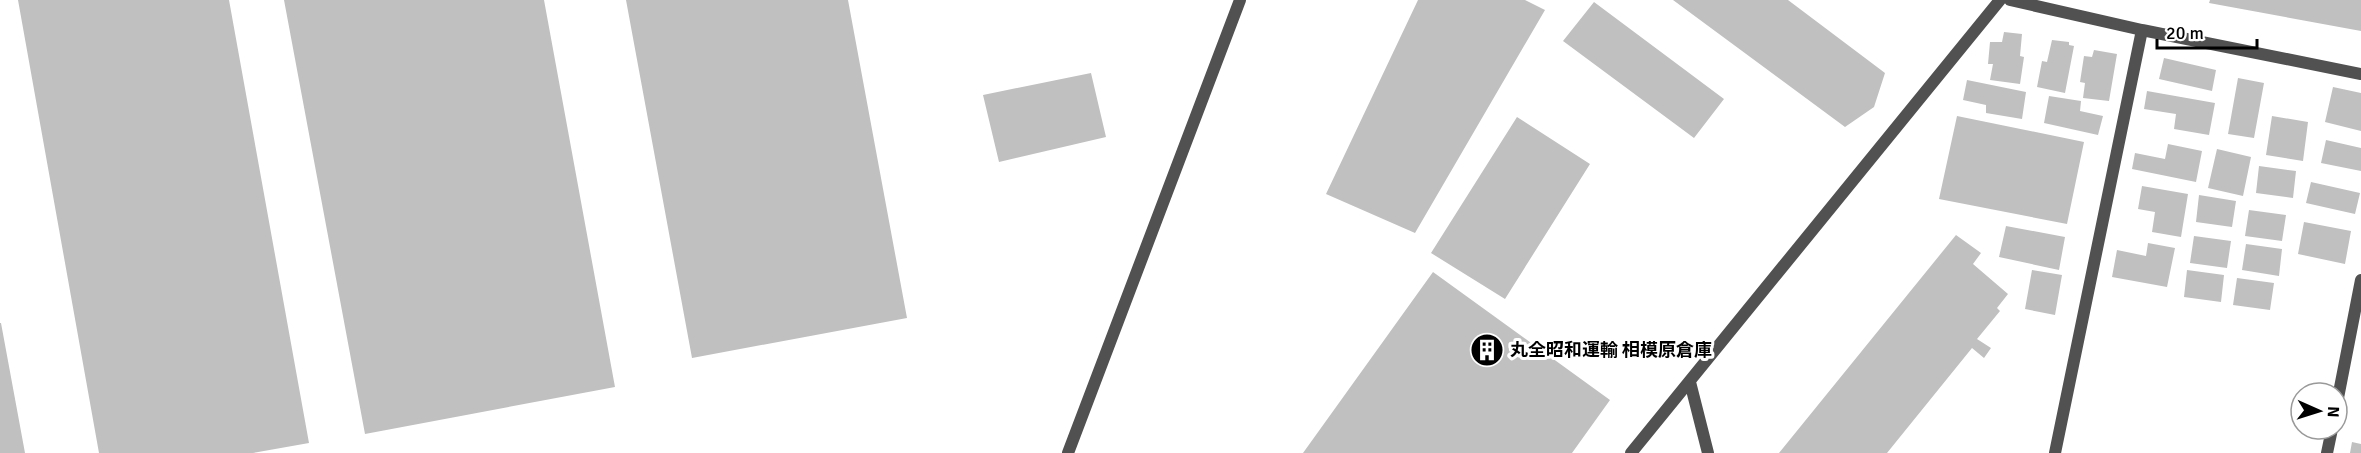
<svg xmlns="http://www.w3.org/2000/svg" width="2361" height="453" font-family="Signika,'Noto Sans JP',sans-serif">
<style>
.building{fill:#c0c0c0}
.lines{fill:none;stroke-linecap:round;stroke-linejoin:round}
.minor{stroke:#515151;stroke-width:12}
.tertiary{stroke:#515151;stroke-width:12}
.labels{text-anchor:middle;stroke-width:6;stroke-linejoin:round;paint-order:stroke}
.poi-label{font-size:18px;font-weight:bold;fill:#000;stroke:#fff;text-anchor:start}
</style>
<rect width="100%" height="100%" fill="#fff"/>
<path class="building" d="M 18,0 L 229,0 L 309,443 L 253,453 L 99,453 Z
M 284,0 L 544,0 L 615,387 L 365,434 Z
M 626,0 L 848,0 L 907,318 L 692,358 Z
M 1418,0 L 1525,0 L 1545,10 L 1415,233 L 1326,194 Z
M 1673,0 L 1788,0 L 1885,73 L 1874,107 L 1845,127 Z
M 2210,0 L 2361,0 L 2361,31 L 2209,3 Z
M 1594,2 L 1724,99 L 1694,138 L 1563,41 Z
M 2004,32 L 2022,34 L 2020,56 L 2024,57 L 2020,84 L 1990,80 L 1993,64 L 1988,64 L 1990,42 L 2002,42 Z
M 2052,40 L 2069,42 L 2069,45 L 2074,46 L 2065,93 L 2037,87 L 2042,61 L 2047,62 Z
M 2094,50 L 2117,54 L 2109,101 L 2083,98 L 2085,83 L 2080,82 L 2084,56 L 2092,57 Z
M 2164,58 L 2216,70 L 2212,91 L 2159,79 Z
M 1091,73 L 1106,137 L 999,162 L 983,95 Z
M 2238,78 L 2264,83 L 2254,138 L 2228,134 Z
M 1967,80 L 2026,92 L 2022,119 L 1986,113 L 1986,105 L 1963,100 Z
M 2333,87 L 2361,93 L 2361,131 L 2325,122 Z
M 2147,91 L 2215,103 L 2209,135 L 2174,129 L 2176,114 L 2144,109 Z
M 2049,96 L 2081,101 L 2080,111 L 2103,116 L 2098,135 L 2044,123 Z
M 1957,116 L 2084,142 L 2067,224 L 1939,199 Z
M 2272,116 L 2308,122 L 2303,161 L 2266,155 Z
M 1517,117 L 1590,164 L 1505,299 L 1431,253 Z
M 2326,140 L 2361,148 L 2361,171 L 2321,163 Z
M 2168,144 L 2202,151 L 2196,182 L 2132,169 L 2135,153 L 2165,159 Z
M 2217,149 L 2251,157 L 2243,196 L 2208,188 Z
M 2259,166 L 2296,171 L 2293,198 L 2256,193 Z
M 2311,182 L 2360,193 L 2355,214 L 2306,203 Z
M 2142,186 L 2188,194 L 2181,237 L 2152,232 L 2155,212 L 2138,209 Z
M 2199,195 L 2236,201 L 2232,227 L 2196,222 Z
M 2249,210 L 2286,215 L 2282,241 L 2245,236 Z
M 2304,222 L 2351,231 L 2345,264 L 2298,254 Z
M 2006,226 L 2065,237 L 2059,270 L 1999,257 Z
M 1956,235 L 1981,253 L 1973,264 L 2008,294 L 1997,308 L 2000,311 L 1977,339 L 1991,348 L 1984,358 L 1972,348 L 1887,453 L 1779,453 Z
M 2194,236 L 2231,241 L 2227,268 L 2190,263 Z
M 2148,243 L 2175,248 L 2167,287 L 2112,277 L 2117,250 L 2146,256 Z
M 2246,244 L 2282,249 L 2279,276 L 2242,270 Z
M 2032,270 L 2062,275 L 2055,315 L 2025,309 Z
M 2187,270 L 2224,275 L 2221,302 L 2184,297 Z
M 1433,272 L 1610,400 L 1572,453 L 1303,453 Z
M 2237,278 L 2274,283 L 2270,310 L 2233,305 Z
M 0,323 L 1,323 L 25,453 L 0,453 Z
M 2352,442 L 2361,444 L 2361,453 L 2350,453 Z"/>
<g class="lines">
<path class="minor" d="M 2010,0 L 2142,30 L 2361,74
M 1690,382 L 1708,453
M 2337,403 L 2361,280
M 1631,453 L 2000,0
M 2055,453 L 2142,30
M 2327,453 L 2332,429"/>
<path class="tertiary" d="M 1068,453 L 1240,0"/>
</g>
<defs>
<symbol id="building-disc" viewBox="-11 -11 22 22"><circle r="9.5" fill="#000" stroke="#fff"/><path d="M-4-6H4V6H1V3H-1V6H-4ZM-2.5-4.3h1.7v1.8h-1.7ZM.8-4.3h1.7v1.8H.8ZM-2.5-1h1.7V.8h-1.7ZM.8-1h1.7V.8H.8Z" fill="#fff"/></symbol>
</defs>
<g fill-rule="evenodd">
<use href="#building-disc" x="1468" y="331" width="38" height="38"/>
</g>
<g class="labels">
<g class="poi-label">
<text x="1510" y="356">丸全昭和運輸 相模原倉庫</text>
</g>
</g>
<g transform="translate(2319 411) rotate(93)"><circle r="28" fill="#ffffff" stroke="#999999" stroke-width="1.5"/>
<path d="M0-4.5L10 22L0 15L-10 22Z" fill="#000000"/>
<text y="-9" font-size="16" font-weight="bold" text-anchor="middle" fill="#000000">N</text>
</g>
<path d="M2157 39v9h100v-9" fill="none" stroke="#000000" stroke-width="3"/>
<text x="2166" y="39" font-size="18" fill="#000000" stroke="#ffffff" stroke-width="4.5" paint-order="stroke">20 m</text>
</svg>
